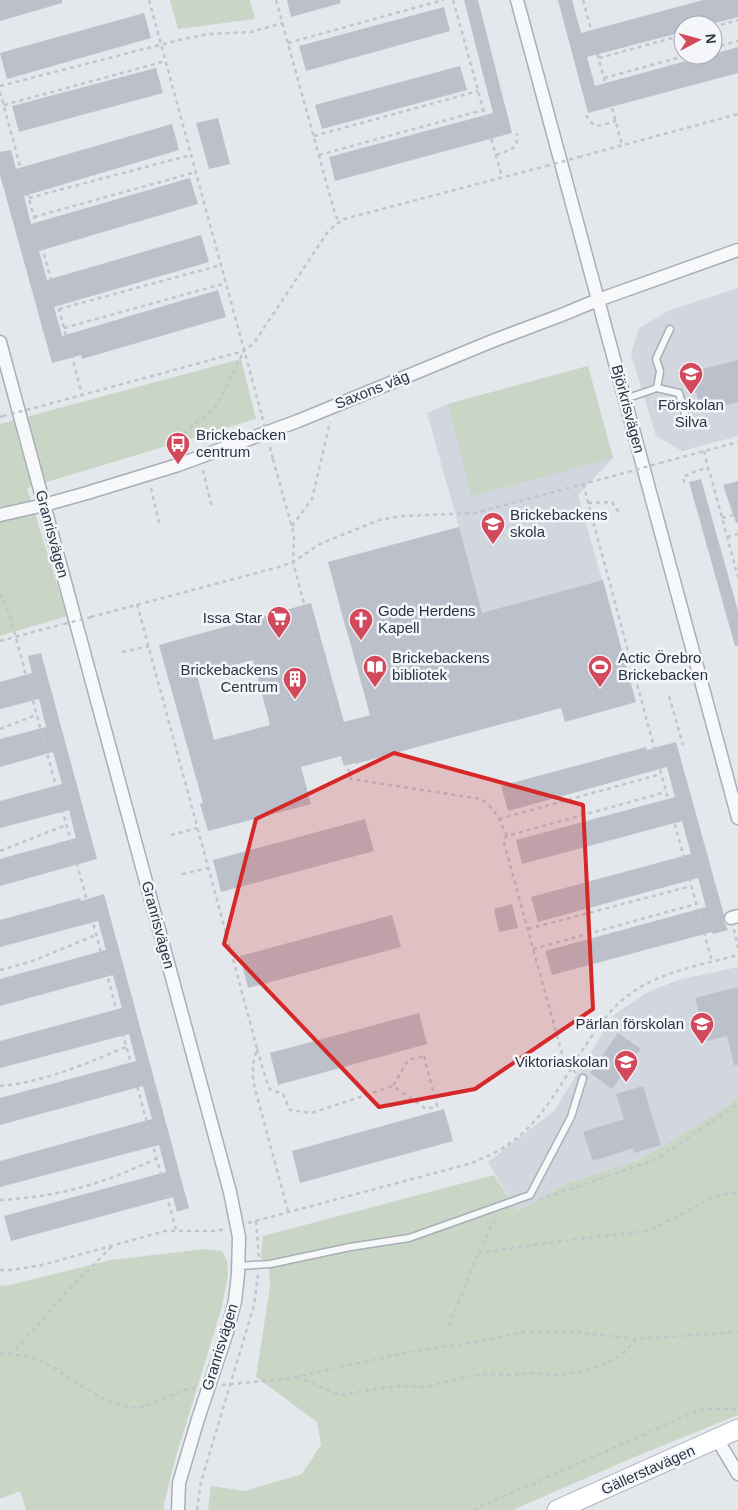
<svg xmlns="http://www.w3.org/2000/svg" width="738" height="1510" font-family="Arial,sans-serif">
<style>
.built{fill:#d2d6de}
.green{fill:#c9d6c5}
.building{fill:#bbc0ca;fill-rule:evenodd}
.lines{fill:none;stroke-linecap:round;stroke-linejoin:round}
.lane-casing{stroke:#a9aeb7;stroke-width:9}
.street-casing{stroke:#a9aeb7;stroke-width:15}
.secondary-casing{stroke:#a9aeb7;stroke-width:21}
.path{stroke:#c2c5cb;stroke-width:2.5;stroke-dasharray:4 4;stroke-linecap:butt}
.lane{stroke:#f7f8fa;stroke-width:6}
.street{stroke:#f7f8fa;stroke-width:12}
.secondary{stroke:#fff;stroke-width:19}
.path-bridge{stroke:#c2c5cb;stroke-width:2.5;stroke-dasharray:4 4;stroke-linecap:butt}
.marked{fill:#d62828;fill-opacity:0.2;stroke:#d62828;stroke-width:4;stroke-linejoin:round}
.labels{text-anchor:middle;stroke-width:5;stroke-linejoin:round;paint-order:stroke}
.street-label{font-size:15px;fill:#2b3445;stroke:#f4f6f9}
.poi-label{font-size:15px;fill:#2b3445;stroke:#f4f6f9;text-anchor:start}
</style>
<rect width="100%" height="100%" fill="#e4e7ec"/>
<path class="built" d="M 738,288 L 738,436 L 682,451 L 656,436 L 631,354 L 639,328 L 668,311 Z
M 588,366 L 613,458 L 578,495 L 626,665 L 373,630 L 348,637 L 328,562 L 459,527 L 427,413 L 448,404 Z
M 738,967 L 738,1098 L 698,1125 L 637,1161 L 570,1182 L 517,1211 L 488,1162 L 554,1111 L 614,1015 L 646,993 L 678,980 Z"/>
<path class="green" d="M 170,0 L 250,0 L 255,19 L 178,29 Z
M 241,359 L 256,419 L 27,488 L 67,616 L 0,636 L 0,424 Z
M 588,366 L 613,458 L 472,496 L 448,404 Z
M 738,1098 L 738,1415 L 632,1458 L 513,1510 L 208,1510 L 211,1486 L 245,1491 L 302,1474 L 321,1445 L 317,1422 L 256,1377 L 270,1287 L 269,1269 L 261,1258 L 263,1236 L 494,1175 L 517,1211 L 570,1182 L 637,1161 L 698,1125 Z
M 205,1249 L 222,1251 L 227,1261 L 228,1275 L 222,1307 L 174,1463 L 164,1504 L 164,1510 L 26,1510 L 20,1491 L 0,1499 L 0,1285 L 6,1286 L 111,1260 Z"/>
<path class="building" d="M 0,0 L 62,0 L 62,3 L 0,21 Z
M 287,0 L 340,0 L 341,3 L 291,17 Z
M 464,0 L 478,0 L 512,133 L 335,181 L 329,157 L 493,113 Z
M 558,0 L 572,0 L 581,33 L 703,0 L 738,0 L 738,17 L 707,25 L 683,25 L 683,32 L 587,57 L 595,86 L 708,55 L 713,55 L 713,54 L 738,47 L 738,73 L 588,113 Z
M 444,7 L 450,31 L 306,71 L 299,46 Z
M 144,13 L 151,38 L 7,79 L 0,53 Z
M 460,66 L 467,90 L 322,129 L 315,105 Z
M 156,68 L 163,93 L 19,132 L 12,106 Z
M 218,118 L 230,164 L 209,169 L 196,123 Z
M 172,124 L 179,150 L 24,196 L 31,224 L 190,178 L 198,204 L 39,251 L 47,280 L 201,235 L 209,262 L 54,307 L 62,336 L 218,290 L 226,317 L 82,359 L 81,355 L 52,363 L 0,175 L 0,152 L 11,150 L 16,169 Z
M 738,360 L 738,402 L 701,412 L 691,372 Z
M 666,399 L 669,409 L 658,412 L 655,402 Z
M 701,479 L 738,611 L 738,646 L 735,646 L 689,482 Z
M 738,481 L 738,523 L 736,523 L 723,485 Z
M 459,527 L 482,613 L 603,580 L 636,702 L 565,722 L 561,708 L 355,764 L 355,763 L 344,766 L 341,756 L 301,767 L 311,804 L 208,831 L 200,804 L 203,803 L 159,645 L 311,603 L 344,722 L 370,715 L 328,562 ZM 253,660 L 270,725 L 214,740 L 197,675 Z
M 41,653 L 97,859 L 0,886 L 0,859 L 76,838 L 69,810 L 0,828 L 0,801 L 62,784 L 53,752 L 0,767 L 0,739 L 46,727 L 39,699 L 0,709 L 0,682 L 32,673 L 28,656 Z
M 676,742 L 724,915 L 723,920 L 728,930 L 713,934 L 712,932 L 552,975 L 545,951 L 706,907 L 698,878 L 538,922 L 531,897 L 691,854 L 682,821 L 522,864 L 516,840 L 675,797 L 667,767 L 508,811 L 501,786 L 646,747 L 647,750 Z
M 365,819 L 374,851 L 221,892 L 213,860 Z
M 104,894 L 189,1208 L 177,1212 L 173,1197 L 11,1241 L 4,1216 L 166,1172 L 159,1145 L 0,1187 L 0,1161 L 152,1119 L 143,1086 L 0,1125 L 0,1098 L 136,1061 L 129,1034 L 0,1068 L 0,1041 L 122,1008 L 113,975 L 0,1006 L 0,979 L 106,950 L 98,921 L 0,947 L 0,920 L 80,898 L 81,901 Z
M 512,904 L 518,928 L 499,932 L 494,909 Z
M 392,915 L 401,947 L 248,988 L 240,956 Z
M 738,987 L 738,1065 L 734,1065 L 727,1036 L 707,1041 L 695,998 Z
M 419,1013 L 427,1044 L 278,1085 L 270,1053 Z
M 618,1033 L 641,1049 L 612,1089 L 590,1073 Z
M 643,1086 L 661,1145 L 634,1153 L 633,1148 L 593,1161 L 583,1132 L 624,1119 L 616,1094 Z
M 444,1109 L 453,1141 L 300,1183 L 292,1151 Z"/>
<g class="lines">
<defs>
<path id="lane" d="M 657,388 L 679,393 L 687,421
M 625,399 L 657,388 L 660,371 L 656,359 L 670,329
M 238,1266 L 270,1264 L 350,1247 L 409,1238 L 530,1195 L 571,1117 L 583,1078"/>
<path id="street" d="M 517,0 L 738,818
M 0,342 L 230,1192 L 239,1237 L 238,1274 L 235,1301 L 227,1332 L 198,1419 L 179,1483 L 178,1510
M 0,515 L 44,505 L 87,493 L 178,465 L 298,421 L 495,340 L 559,316 L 598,300 L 738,250
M 731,918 L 738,916
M 717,1439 L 738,1474"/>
<path id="secondary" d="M 557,1510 L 738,1429"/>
</defs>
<use href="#lane" class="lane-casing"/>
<use href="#street" class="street-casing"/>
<use href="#secondary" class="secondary-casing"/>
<path class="path" d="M 149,0 L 262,416
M 276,0 L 335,214 L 339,222
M 453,0 L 502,177
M 583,0 L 622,145
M 713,27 L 738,20
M 288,43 L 443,0
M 713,48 L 738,41
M 599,58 L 683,35
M 604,78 L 688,55
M 0,86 L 179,40 L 208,34 L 251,32 L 283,23
M 0,92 L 82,394
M 4,105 L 166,61
M 586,115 C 595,131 600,125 616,121
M 314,136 L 478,91
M 319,155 L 483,110
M 496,155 C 509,150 519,150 517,133
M 579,157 L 738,114
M 29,198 L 191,155
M 34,217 L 196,172
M 59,309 L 221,265
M 64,328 L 226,283
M 34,408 L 244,351 L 254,343 L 327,233 L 335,225 L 344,219 L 546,166
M 0,417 L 3,416
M 704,451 L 708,469 L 710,473 L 738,577
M 174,454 L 173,447 L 181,436 L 217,405 L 243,353
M 273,459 L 294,535 L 293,562 L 351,779 L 481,799 C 495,807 500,822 507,836
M 660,463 L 738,442
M 203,470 L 212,508
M 684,483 L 683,477 L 698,470 L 708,469
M 583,484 L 712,962
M 151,488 L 159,523
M 588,503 L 612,502 L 620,514
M 722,518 L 738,514
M 292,526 L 312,499 L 330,422
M 727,537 L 738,534
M 0,594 L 3,598 L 10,616 L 176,1230
M 137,604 L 257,1048 L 253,1064 L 253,1081 L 288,1211
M 91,617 L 279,567 L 293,562 L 320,544 L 379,520 L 402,516 L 475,513 L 628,472
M 0,641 L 63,624
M 122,652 L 149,646
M 669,696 L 683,745
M 0,729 L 36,715
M 499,819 L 661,774
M 171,835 L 197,828
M 0,851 L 66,825
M 182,874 L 208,868
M 528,929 L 691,886
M 734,929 L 738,948
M 533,949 L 696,904
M 0,970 L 30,962 L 96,935
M 257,1049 L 268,1086 L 270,1089 L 283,1094 L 290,1110 L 312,1113 L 393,1086
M 424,1056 L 437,1106 L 426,1109 L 393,1086 L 408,1060 Z
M 576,1073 L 564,1061 L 504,843 L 504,838 L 507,836 L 666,792
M 0,1086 C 46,1082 84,1064 126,1047
M 0,1200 C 34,1198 66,1193 99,1182 C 118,1176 137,1167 156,1159
M 539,1200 L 657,1159 L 738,1104
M 256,1221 L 259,1257
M 248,1223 L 472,1163 C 483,1158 496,1153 506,1146 C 557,1113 576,1044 619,1003 C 651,973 697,966 738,955
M 478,1253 L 576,1239 L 649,1231 L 716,1196 L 738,1192
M 0,1270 L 12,1270 L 42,1265 L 165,1231 L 214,1231 L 226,1229
M 449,1326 L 478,1253 L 496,1217
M 0,1354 C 10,1354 20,1355 30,1357 C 36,1359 42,1362 48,1365 C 74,1379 99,1402 129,1407 C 151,1411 173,1389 195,1388
M 10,1354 L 34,1330 L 60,1299 L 112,1246
M 297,1377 L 340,1395 L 396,1386 L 427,1387 L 458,1378 L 485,1374 L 512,1375 L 531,1373 L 557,1375 L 581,1372 L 602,1365 L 622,1355 L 636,1339
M 222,1385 L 285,1379 L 410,1352 L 482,1341 L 522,1332 L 577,1332 L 636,1339 L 738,1332
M 197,1510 L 201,1482 L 254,1305 L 258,1275
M 473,1510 L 697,1411 L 707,1409 L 738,1409"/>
<use href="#lane" class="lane"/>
<use href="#street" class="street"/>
<use href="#secondary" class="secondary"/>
<path class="path-bridge" d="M 546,166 L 579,157
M 3,416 L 34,408
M 262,416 L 273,459
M 628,472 L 660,463
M 64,624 L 91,617"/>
</g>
<path class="marked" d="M 394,753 L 583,805 L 593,1009 L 475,1089 L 379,1107 L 224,944 L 256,819 Z"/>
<defs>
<symbol id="school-pin" viewBox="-11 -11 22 30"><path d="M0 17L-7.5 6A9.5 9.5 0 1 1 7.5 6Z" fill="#d1495b" stroke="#f4f6f9"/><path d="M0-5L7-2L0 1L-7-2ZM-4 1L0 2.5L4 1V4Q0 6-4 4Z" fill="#fff"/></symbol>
<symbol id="bus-pin" viewBox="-11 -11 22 30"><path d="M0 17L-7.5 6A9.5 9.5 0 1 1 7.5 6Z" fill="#d1495b" stroke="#f4f6f9"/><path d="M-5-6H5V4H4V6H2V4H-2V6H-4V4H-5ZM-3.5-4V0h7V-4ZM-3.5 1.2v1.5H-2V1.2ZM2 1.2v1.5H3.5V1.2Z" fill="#fff"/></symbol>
<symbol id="supermarket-pin" viewBox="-11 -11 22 30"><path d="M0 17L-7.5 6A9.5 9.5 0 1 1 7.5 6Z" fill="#d1495b" stroke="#f4f6f9"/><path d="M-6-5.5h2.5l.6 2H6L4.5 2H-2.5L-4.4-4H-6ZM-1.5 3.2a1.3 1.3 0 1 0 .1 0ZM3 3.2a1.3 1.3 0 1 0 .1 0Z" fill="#fff"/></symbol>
<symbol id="church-pin" viewBox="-11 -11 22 30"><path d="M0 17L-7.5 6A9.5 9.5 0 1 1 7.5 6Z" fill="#d1495b" stroke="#f4f6f9"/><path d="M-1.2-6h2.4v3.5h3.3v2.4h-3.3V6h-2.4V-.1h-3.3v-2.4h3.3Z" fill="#fff"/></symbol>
<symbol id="library-pin" viewBox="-11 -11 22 30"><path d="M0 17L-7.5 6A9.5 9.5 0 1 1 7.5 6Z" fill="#d1495b" stroke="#f4f6f9"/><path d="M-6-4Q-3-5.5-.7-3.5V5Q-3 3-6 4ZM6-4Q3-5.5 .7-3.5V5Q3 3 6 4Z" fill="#fff"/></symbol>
<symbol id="stadium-pin" viewBox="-11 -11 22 30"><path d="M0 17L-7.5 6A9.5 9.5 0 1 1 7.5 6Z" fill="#d1495b" stroke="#f4f6f9"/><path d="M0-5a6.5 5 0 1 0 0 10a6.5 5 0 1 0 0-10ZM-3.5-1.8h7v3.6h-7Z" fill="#fff"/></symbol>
<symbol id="building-pin" viewBox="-11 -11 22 30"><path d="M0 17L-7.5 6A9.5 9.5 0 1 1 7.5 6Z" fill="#d1495b" stroke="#f4f6f9"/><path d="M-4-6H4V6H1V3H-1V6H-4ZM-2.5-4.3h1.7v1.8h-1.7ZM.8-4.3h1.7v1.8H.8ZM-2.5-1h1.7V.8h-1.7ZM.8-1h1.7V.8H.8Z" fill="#fff"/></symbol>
</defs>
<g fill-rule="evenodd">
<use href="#school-pin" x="677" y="360" width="28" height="38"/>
<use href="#bus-pin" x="164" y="430" width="28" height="38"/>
<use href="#school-pin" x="479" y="510" width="28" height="38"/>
<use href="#supermarket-pin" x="265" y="604" width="28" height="38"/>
<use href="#church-pin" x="347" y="606" width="28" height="38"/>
<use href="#library-pin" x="361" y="653" width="28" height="38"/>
<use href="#stadium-pin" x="586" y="653" width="28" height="38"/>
<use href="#building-pin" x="281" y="665" width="28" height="38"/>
<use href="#school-pin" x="688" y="1010" width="28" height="38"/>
<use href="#school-pin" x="612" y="1048" width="28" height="38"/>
</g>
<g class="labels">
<g class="street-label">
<text transform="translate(372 390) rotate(-22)" y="5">Saxons väg</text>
<text transform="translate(628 409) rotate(75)" y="5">Björkrisvägen</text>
<text transform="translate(52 534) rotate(75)" y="5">Granrisvägen</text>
<text transform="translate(158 925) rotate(75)" y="5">Granrisvägen</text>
<text transform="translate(220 1347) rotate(-73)" y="5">Granrisvägen</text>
<text transform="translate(648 1470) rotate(-24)" y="5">Gällerstavägen</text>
</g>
<g class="poi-label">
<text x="691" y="410" text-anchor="middle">Förskolan<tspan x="691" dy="17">Silva</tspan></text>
<text x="196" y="440">Brickebacken<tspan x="196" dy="17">centrum</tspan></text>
<text x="510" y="520">Brickebackens<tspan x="510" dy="17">skola</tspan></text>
<text x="378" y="616">Gode Herdens<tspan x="378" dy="17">Kapell</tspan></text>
<text x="262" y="623" text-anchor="end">Issa Star</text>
<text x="392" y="663">Brickebackens<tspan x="392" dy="17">bibliotek</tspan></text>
<text x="618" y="663">Actic Örebro<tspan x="618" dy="17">Brickebacken</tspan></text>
<text x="278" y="675" text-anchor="end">Brickebackens<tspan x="278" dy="17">Centrum</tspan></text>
<text x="684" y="1029" text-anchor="end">Pärlan förskolan</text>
<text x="608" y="1067" text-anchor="end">Viktoriaskolan</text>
</g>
</g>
<g transform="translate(698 40) rotate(84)"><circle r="24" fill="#f4f6f9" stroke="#a4a8b1"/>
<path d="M0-4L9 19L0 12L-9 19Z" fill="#d1495b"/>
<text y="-8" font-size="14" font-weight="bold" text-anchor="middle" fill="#2b3445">N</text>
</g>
</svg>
